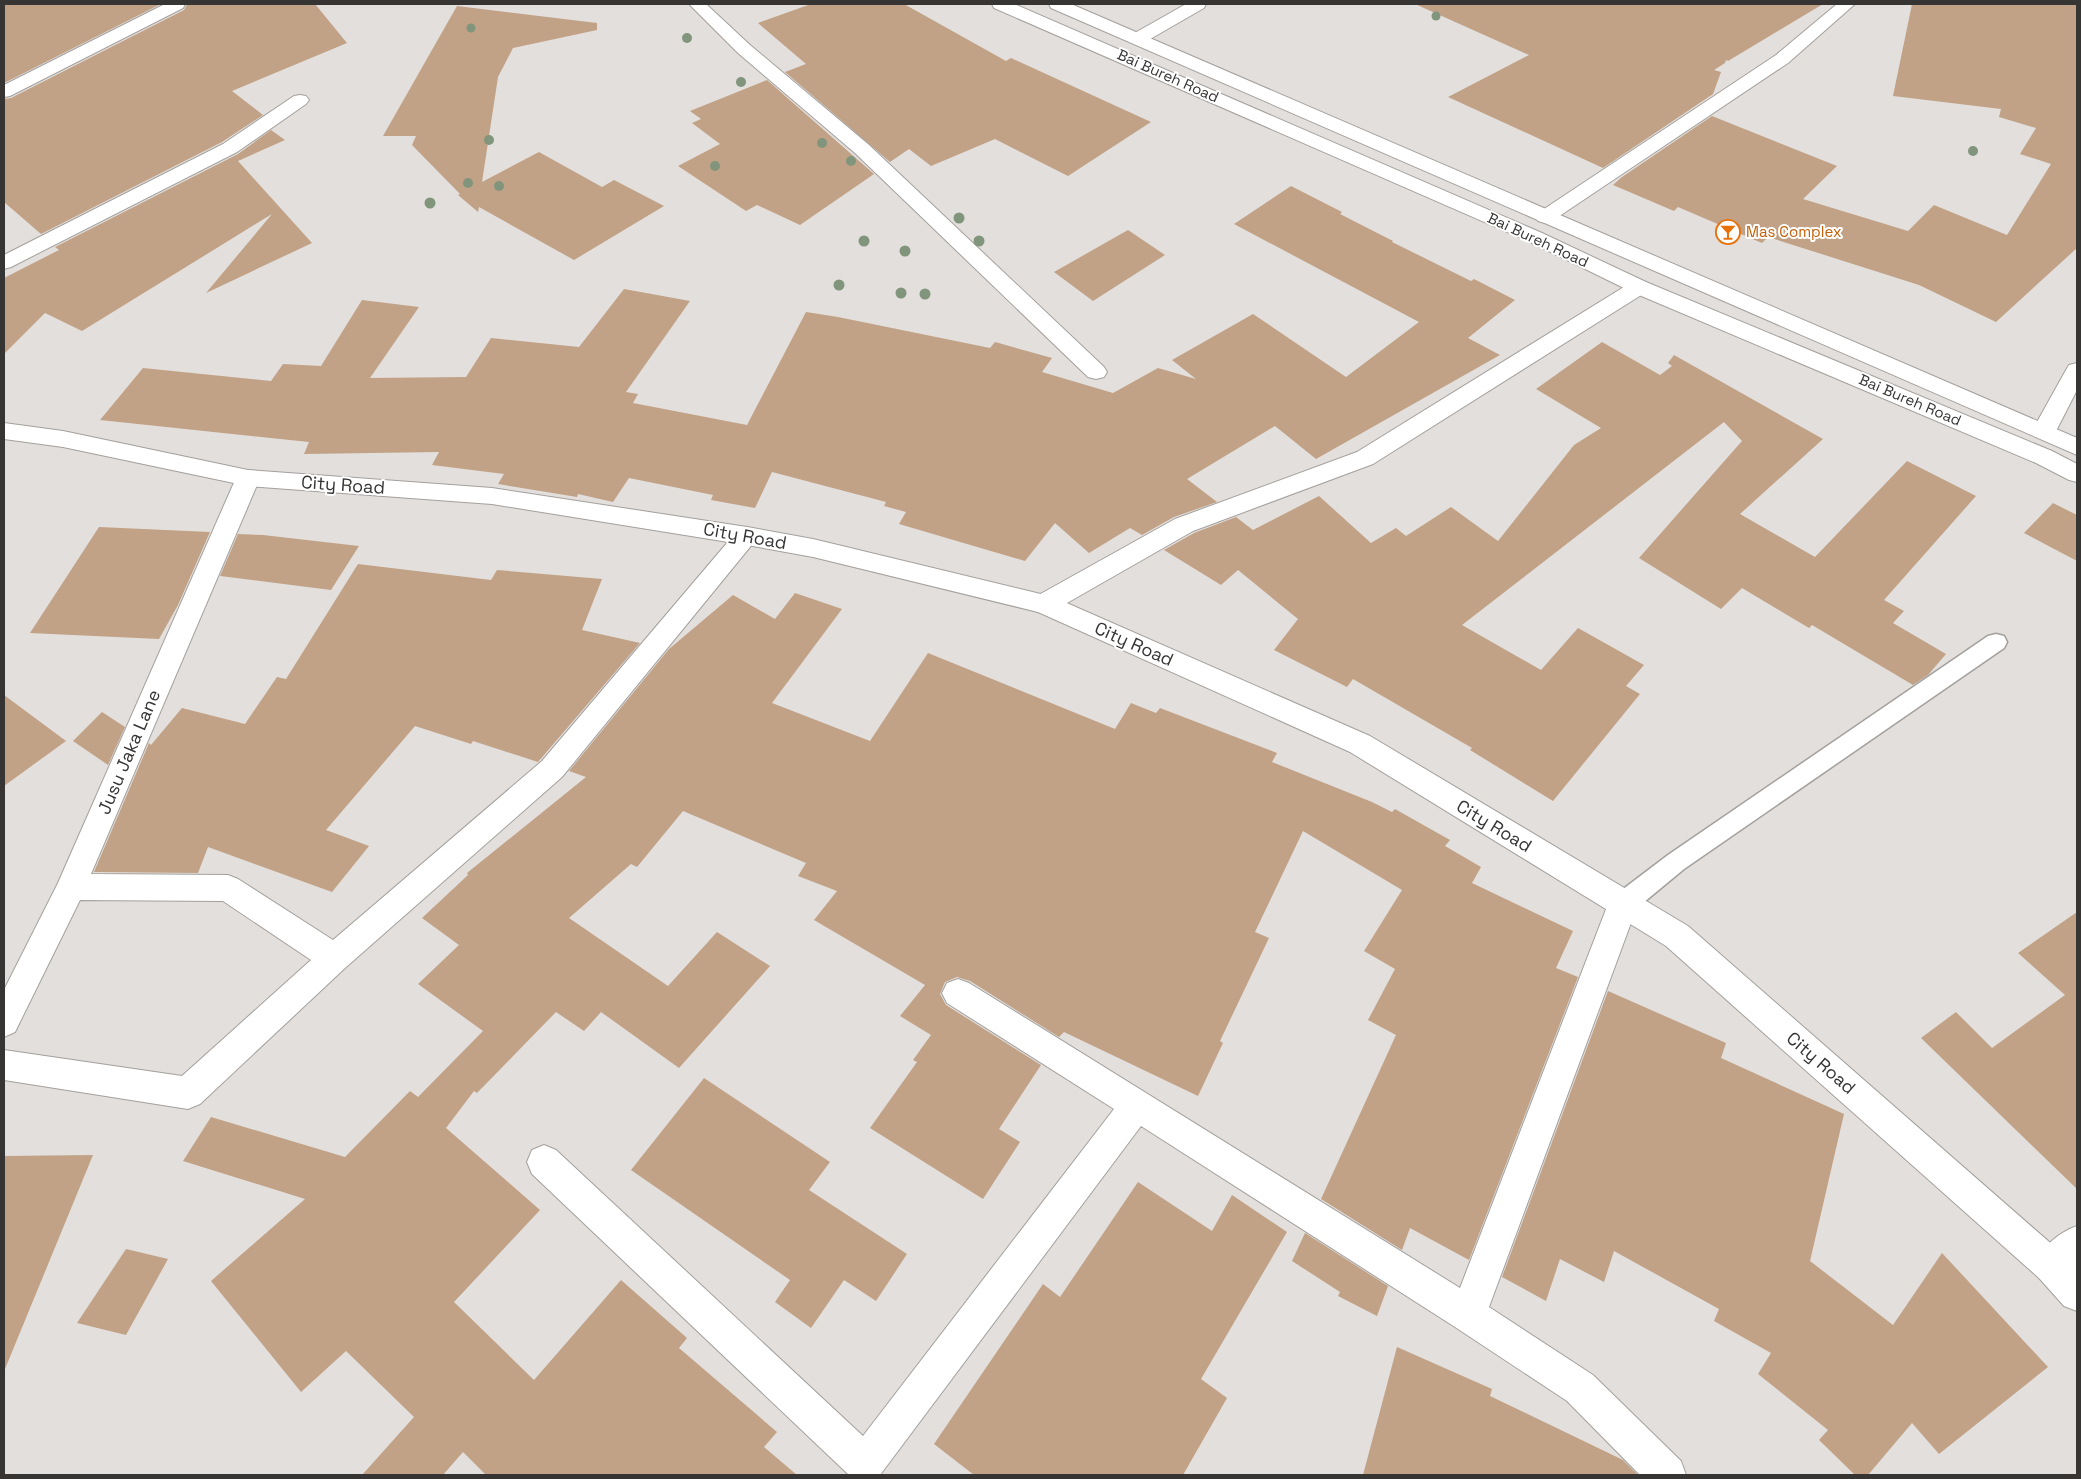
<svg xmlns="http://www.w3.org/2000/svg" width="2081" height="1479" font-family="'Space Grotesk',sans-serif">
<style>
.building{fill:#c1a286}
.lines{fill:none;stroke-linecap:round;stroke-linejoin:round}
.service-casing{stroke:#a3a09d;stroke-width:3}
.minor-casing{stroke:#a3a09d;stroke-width:2}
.secondary-casing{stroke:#a3a09d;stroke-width:2}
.trunk-casing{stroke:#a3a09d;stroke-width:2}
.service{fill:#fff;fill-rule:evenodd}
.minor{fill:#fff;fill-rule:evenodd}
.secondary{fill:#fff;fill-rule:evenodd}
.trunk{fill:#fff;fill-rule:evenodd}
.tree{fill:#80957c}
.labels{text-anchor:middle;stroke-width:4;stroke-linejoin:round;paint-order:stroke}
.far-street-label{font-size:15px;fill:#363534;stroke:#fff}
.far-food-label{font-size:15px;fill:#c56008;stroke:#fff;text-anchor:start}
.street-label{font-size:18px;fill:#363534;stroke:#fff}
</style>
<rect width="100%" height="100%" fill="#e3dfdc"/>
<path class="building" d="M 4,4 L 161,4 L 4,83 Z
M 187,4 L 315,4 L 347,43 L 232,91 L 263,115 L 222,142 L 41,234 L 4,202 L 4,99 L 11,98 L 184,10 Z
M 811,4 L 904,4 L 1006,61 L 1011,58 L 1151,122 L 1068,176 L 995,139 L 931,166 L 909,149 L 890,162 L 785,72 L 806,64 L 758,23 Z
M 1415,4 L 1823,4 L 1728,61 L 1726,60 L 1725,63 L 1714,70 L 1721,72 L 1713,94 L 1603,168 L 1448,97 L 1529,55 Z
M 1912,4 L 2077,4 L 2077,248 L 1996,322 L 1919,285 L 1768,237 L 1762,243 L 1678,207 L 1674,211 L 1613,185 L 1622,177 L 1712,116 L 1837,166 L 1803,199 L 1908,231 L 1934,205 L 2007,235 L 2051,164 L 2020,154 L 2036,128 L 1999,117 L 2001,109 L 1893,96 Z
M 457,6 L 597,23 L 597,30 L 513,48 L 498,77 L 482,182 L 539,152 L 602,187 L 614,180 L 664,206 L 574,260 L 479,207 L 478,212 L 458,195 L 460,194 L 412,145 L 416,136 L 383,136 Z
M 767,80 L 874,174 L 800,225 L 757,205 L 746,211 L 678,166 L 720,144 L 692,123 L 701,119 L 690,111 Z
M 271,130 L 285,140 L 238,161 L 312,243 L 206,293 L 272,214 L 82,331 L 45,313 L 4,354 L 4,278 L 59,250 L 55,247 L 238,154 Z
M 1291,186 L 1342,212 L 1340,214 L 1393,241 L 1392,242 L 1471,281 L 1474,279 L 1515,300 L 1468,338 L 1500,355 L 1316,459 L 1275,426 L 1187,479 L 1217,502 L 1174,517 L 1142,535 L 1130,528 L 1089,553 L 1055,523 L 1025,561 L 899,524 L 906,512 L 884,506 L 886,502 L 772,472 L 755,508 L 711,500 L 713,495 L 629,478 L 613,502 L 578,494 L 577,497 L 498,484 L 504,474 L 432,465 L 439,452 L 304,454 L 309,442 L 100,420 L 143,368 L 271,381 L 283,364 L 321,366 L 362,300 L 419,307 L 370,378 L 466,377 L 491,338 L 579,347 L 624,289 L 690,301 L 626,392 L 638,394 L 633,403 L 747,425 L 806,312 L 838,317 L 990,348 L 995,342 L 1052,358 L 1042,372 L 1113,393 L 1158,368 L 1196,379 L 1172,360 L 1253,314 L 1346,377 L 1419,322 L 1234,224 Z
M 1128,230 L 1165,255 L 1093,301 L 1054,272 Z
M 1602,342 L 1660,375 L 1672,366 L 1668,363 L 1674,355 L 1823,439 L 1740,514 L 1815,557 L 1907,461 L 1976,496 L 1884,600 L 1904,611 L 1893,623 L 1946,654 L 1928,675 L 1913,685 L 1812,625 L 1809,628 L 1742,588 L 1721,609 L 1639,558 L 1742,441 L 1724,422 L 1462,625 L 1541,670 L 1578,628 L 1644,665 L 1626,686 L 1640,694 L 1553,801 L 1470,750 L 1472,748 L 1353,679 L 1347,687 L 1274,650 L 1298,619 L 1238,570 L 1221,585 L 1164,550 L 1194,533 L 1236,517 L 1253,530 L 1319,496 L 1371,543 L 1396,528 L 1406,536 L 1451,507 L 1498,541 L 1574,445 L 1601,428 L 1536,389 Z
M 2053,503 L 2077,515 L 2077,561 L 2024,533 Z
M 99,527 L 210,532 L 178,605 L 159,639 L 30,633 Z
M 238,534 L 263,535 L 359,546 L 331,590 L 220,576 Z
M 358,564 L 491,580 L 497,570 L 602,579 L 582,630 L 640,643 L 538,762 L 473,741 L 471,744 L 415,726 L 326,830 L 369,846 L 332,892 L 208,847 L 198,873 L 94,872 L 149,743 L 151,745 L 182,708 L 245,724 L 277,677 L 286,679 Z
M 795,593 L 842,609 L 772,703 L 870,741 L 928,653 L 1115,729 L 1131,703 L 1156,713 L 1160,708 L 1277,753 L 1272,762 L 1372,802 L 1392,812 L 1395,809 L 1450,840 L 1445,846 L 1481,867 L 1472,883 L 1573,931 L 1556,968 L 1578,977 L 1469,1260 L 1410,1228 L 1402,1250 L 1321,1199 L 1396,1035 L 1368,1020 L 1395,969 L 1364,951 L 1402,890 L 1303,831 L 1255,932 L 1269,938 L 1220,1041 L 1223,1043 L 1198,1096 L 1064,1032 L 1059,1037 L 970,981 L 957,977 L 945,982 L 940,994 L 946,1005 L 1041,1065 L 999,1129 L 1020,1142 L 983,1199 L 870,1128 L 917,1062 L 913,1060 L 931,1035 L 900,1016 L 925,985 L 814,920 L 837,891 L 798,876 L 806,863 L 683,811 L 637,867 L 631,864 L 569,918 L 668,986 L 717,932 L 770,966 L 679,1068 L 601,1012 L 584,1031 L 556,1012 L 477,1093 L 474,1091 L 446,1128 L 540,1210 L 454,1302 L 534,1380 L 621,1280 L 687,1338 L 679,1348 L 777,1432 L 764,1447 L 797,1475 L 486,1475 L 463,1452 L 443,1475 L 362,1475 L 414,1417 L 346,1351 L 301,1392 L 211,1281 L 305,1199 L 183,1161 L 211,1117 L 345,1157 L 410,1091 L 418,1097 L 483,1031 L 418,984 L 459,945 L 422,918 L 468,875 L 467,873 L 586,777 L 569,771 L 669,649 L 733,595 L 775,619 Z
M 4,695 L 66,741 L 4,786 Z
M 102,712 L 125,727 L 108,765 L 73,741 Z
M 2077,912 L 2077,1189 L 1921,1038 L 1956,1012 L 1992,1048 L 2065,995 L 2018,953 Z
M 1608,991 L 1726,1043 L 1721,1058 L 1844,1114 L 1810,1261 L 1893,1325 L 1942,1253 L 2048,1367 L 1939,1454 L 1912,1423 L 1868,1475 L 1855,1475 L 1819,1440 L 1828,1430 L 1758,1374 L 1771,1353 L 1714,1321 L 1719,1309 L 1614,1251 L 1604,1282 L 1560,1259 L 1546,1301 L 1502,1277 Z
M 704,1078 L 830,1162 L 809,1190 L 907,1254 L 876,1301 L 844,1280 L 811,1328 L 775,1302 L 790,1280 L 631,1170 Z
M 93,1155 L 5,1369 L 4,1369 L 4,1156 Z
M 1138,1182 L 1212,1231 L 1232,1195 L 1287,1232 L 1201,1379 L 1227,1398 L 1183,1475 L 974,1475 L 934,1444 L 1043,1284 L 1060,1297 Z
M 1305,1233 L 1388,1286 L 1377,1316 L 1338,1296 L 1340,1292 L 1292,1261 Z
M 126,1249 L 168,1259 L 126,1335 L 77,1323 Z
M 1397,1347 L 1492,1389 L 1490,1396 L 1623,1460 L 1638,1475 L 1363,1475 Z"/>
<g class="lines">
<defs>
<path id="service" d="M 1996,634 L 2004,636 L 2007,642 L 2004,648 L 1684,869 L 1632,912 L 1623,915 L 1614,912 L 1611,904 L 1614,896 L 1668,855 L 1988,636 Z"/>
<path id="minor" d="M 165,4 L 185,4 L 183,8 L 10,96 L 4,97 L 4,85 Z
M 689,4 L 706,4 L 750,45 L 869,145 L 1104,367 L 1107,372 L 1104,377 L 1096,379 L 1088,377 L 855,153 L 738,53 Z
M 1186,4 L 1206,4 L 1204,8 L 1145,42 L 1139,43 L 1133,42 L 1130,38 L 1133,34 Z
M 1837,4 L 1855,4 L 1788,63 L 1552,221 L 1545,223 L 1538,221 L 1535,217 L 1538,213 L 1776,55 Z
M 300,95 L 306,96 L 309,100 L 306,104 L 237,152 L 11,267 L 4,269 L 4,255 L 223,144 L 294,96 Z
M 1639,281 L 1646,282 L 1649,287 L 1646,292 L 1373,464 L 1193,531 L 1053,611 L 1044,614 L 1035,611 L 1031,604 L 1035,597 L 1175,519 L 1357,452 L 1632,282 Z
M 2077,363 L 2077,390 L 2056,431 L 2052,437 L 2044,439 L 2036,437 L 2032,431 L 2066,370 L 2069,365 Z
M 248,470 L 256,472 L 260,478 L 91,874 L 228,875 L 238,879 L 333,940 L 542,761 L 738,530 L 747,527 L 756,530 L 759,536 L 562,777 L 345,968 L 200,1104 L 188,1109 L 4,1080 L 4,1050 L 182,1076 L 311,960 L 223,901 L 80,900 L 15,1032 L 4,1037 L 4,990 L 58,883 L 236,478 L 240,472 Z
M 1623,891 L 1634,895 L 1638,904 L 1489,1307 L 1593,1375 L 1681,1461 L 1686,1475 L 1640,1475 L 1567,1401 L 1455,1327 L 1141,1126 L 880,1475 L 849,1475 L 532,1174 L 527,1162 L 532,1150 L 544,1145 L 556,1150 L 863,1436 L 1114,1109 L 947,1003 L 942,993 L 947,983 L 958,979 L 969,983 L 1460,1288 L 1608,904 L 1612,895 Z
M 2077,1226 L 2077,1266 L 2063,1278 L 2051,1284 L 2039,1278 L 2033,1266 C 2041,1248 2059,1232 2077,1226 Z"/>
<path id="secondary" d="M 4,423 L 63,431 L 248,470 L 492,488 L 747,527 L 813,539 L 1053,597 L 1370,736 L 1688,926 L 2063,1254 L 2077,1268 L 2077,1311 L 2064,1306 L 2039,1278 L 1666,946 L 1350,752 L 1038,612 L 813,557 L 747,545 L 492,504 L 248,486 L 63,447 L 4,439 Z"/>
<path id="trunk" d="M 992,4 L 1014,4 L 1542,233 L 1646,282 L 2052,451 L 2077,464 L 2077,482 L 2069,480 L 2036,463 L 1632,292 L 1528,241 L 994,8 Z
M 1049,4 L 1071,4 L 2077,438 L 2077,455 L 1051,8 Z"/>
</defs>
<use href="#service" class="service-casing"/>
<use href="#minor" class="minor-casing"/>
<use href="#secondary" class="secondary-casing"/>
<use href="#trunk" class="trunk-casing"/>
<use href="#service" class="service"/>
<use href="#minor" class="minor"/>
<use href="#secondary" class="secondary"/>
<use href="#trunk" class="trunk"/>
</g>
<g class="tree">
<circle cx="1436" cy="16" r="4.5"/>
<circle cx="471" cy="28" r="4.5"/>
<circle cx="687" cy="38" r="5"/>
<circle cx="741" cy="82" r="5"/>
<circle cx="489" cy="140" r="5"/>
<circle cx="822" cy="143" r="5"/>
<circle cx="1973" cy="151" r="5"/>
<circle cx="851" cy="161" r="5"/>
<circle cx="715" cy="166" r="5"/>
<circle cx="468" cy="183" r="5"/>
<circle cx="499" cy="186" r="5"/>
<circle cx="430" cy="203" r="5.5"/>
<circle cx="959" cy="218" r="5.5"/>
<circle cx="864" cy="241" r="5.5"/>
<circle cx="979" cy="241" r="5.5"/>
<circle cx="905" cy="251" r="5.5"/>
<circle cx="839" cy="285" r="5.5"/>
<circle cx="901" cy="293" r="5.5"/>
<circle cx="925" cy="294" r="5.5"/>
</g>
<defs>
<symbol id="bar-ring" viewBox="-11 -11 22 22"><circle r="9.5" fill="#fff" stroke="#e8710a" stroke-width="1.5"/><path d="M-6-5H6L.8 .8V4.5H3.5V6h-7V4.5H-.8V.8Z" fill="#e8710a"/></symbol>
</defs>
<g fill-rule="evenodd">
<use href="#bar-ring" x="1714" y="218" width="28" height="28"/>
</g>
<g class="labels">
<g class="far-street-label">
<text transform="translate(1168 76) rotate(24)" y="5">Bai Bureh Road</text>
<text transform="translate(1538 240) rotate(25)" y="5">Bai Bureh Road</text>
<text transform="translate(1910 400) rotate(23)" y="5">Bai Bureh Road</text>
</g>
<g class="far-food-label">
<text x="1746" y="237">Mas Complex</text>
</g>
<g class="street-label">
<text transform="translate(343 485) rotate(4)" y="6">City Road</text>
<text transform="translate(745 536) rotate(10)" y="6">City Road</text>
<text transform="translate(1134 644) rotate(24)" y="6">City Road</text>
<text transform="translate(129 752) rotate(-67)" y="6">Jusu Jaka Lane</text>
<text transform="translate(1494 826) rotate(31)" y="6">City Road</text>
<text transform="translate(1821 1063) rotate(41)" y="6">City Road</text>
</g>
</g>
<rect width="2081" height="1479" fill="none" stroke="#363534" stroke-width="10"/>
</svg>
